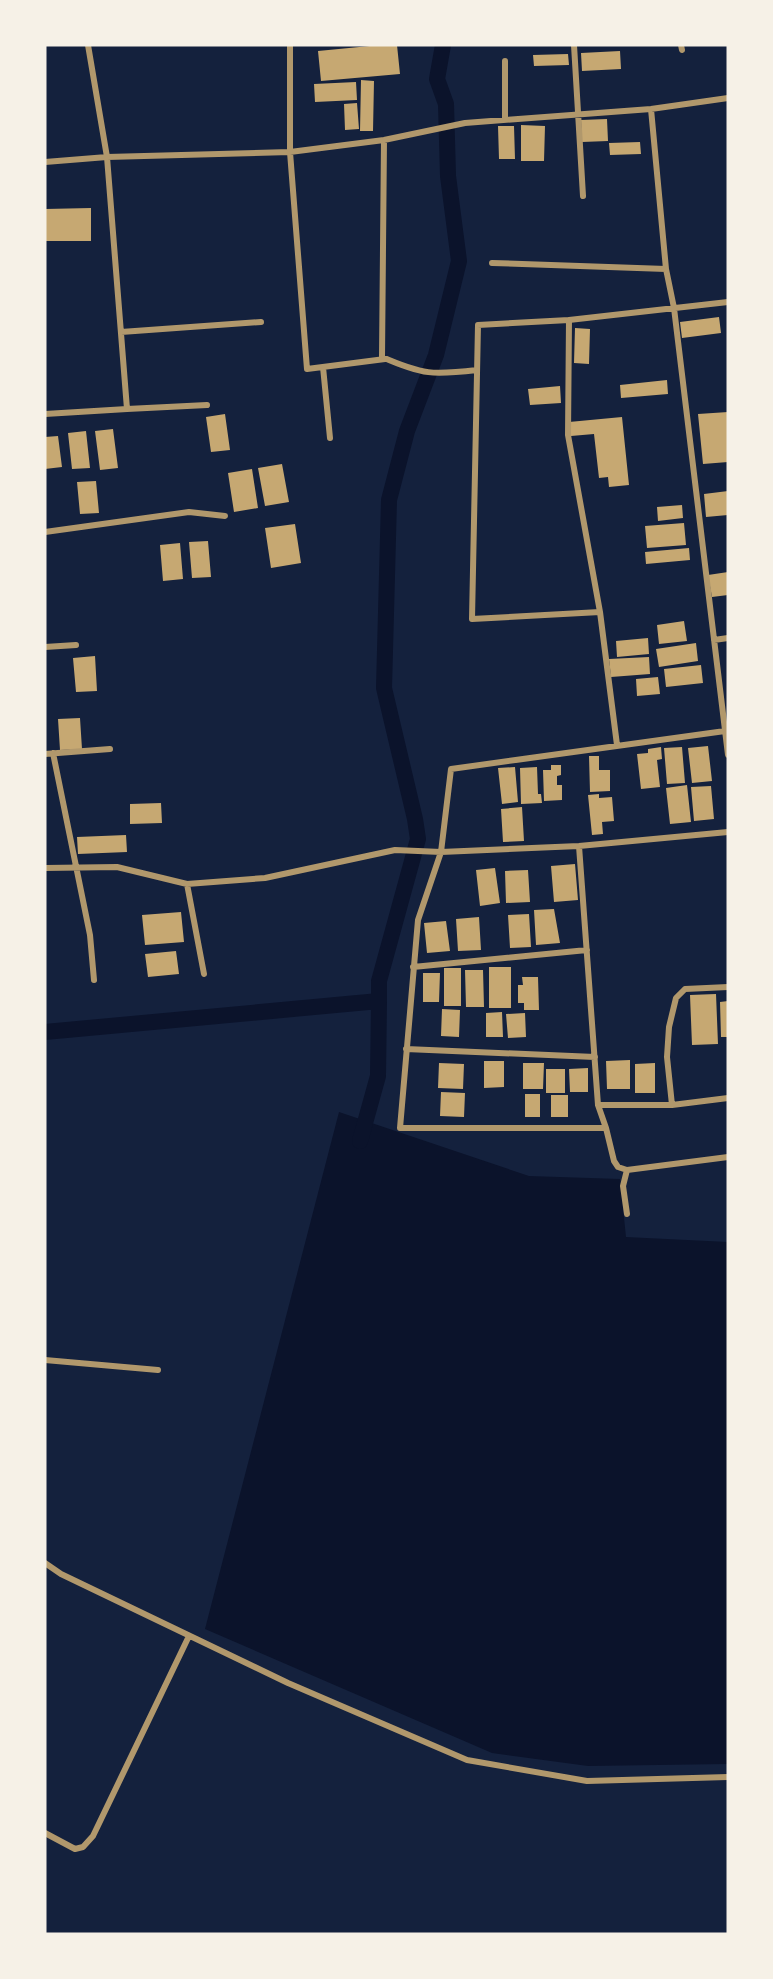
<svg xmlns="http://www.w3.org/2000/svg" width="773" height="1979" font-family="'Titillium Web',sans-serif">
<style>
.water{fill:#0b132b}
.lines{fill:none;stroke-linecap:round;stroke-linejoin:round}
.canal{stroke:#0b132b;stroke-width:16}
.building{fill:#c6a872}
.minor{stroke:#b1986c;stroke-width:6}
</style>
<rect width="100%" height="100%" fill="#14213d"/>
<path class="water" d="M 339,1112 L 529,1176 L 620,1179 L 626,1237 L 728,1242 L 728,1764 L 588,1766 L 492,1753 L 205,1629 Z"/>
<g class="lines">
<path class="canal" d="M 45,1032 L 379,1001 L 379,981 L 418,839 L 415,819 L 384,688 L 389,500 L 407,431 L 436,355 L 459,261 L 448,176 L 446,104 L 437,79 L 443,45
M 360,1141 L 378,1076 L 379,1001"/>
</g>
<path class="building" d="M 380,45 L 397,45 L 400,74 L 321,81 L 318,51 Z
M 620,51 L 621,69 L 582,71 L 581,53 Z
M 568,54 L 569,65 L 534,66 L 533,55 Z
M 361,80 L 374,81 L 373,131 L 360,131 Z
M 356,82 L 357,100 L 315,102 L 314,84 Z
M 357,103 L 359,129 L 345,130 L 344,104 Z
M 607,119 L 608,141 L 582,142 L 581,120 Z
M 521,125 L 545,126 L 544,161 L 521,161 Z
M 498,126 L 514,126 L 515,159 L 499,159 Z
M 640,142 L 641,154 L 610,155 L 609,143 Z
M 91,208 L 91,241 L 45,241 L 45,209 Z
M 719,317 L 721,333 L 682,338 L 680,322 Z
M 575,328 L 590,329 L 589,364 L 574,363 Z
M 667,380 L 668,394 L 621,398 L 620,385 Z
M 560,386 L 561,403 L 530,405 L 528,389 Z
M 728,412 L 728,462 L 703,464 L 698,414 Z
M 225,414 L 230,450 L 211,452 L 206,417 Z
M 622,417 L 629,485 L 609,487 L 608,477 L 599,478 L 594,434 L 571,436 L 569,422 Z
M 113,429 L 118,468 L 100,470 L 95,431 Z
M 86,431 L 90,468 L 72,469 L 68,433 Z
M 58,436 L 62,467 L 45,469 L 45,437 Z
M 282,464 L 289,502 L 265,506 L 258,468 Z
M 252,469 L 258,508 L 234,512 L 228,473 Z
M 96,481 L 99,513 L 80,514 L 77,482 Z
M 728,491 L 728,515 L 706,517 L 704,494 Z
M 682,505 L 683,518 L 658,521 L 657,507 Z
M 684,523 L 686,545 L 647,548 L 645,526 Z
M 295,524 L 301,563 L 271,568 L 265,528 Z
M 208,541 L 211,577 L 192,578 L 189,542 Z
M 180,543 L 183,579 L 163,581 L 160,545 Z
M 689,548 L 690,560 L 646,564 L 645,552 Z
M 728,572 L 728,595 L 712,597 L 708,575 Z
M 684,621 L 687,641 L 659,644 L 657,625 Z
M 648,638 L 649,654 L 617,657 L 616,641 Z
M 696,643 L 698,661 L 659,667 L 656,649 Z
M 95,656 L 97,691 L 76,692 L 73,658 Z
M 649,657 L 650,674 L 611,677 L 609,659 Z
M 701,665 L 703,683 L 666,687 L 664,669 Z
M 658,677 L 660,694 L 637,696 L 636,679 Z
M 80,718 L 82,749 L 60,750 L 58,719 Z
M 708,746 L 712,781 L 692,783 L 688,748 Z
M 661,747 L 662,759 L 657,760 L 660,787 L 641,789 L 637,754 L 648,753 L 648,749 Z
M 682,747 L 685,783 L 667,784 L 664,748 Z
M 589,756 L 599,756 L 599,770 L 610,770 L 610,791 L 590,792 Z
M 551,765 L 561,765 L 561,775 L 557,776 L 557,785 L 562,785 L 562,800 L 544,801 L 543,770 L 551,770 Z
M 515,767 L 518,802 L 502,804 L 498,768 Z
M 537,767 L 538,794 L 541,794 L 542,803 L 521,804 L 520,768 Z
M 687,785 L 691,822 L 670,824 L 666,788 Z
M 711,786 L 714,819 L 694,821 L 691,787 Z
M 599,794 L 599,798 L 612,797 L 614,821 L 602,822 L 603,834 L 592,835 L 588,795 Z
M 161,803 L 162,823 L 130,824 L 130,804 Z
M 522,807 L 524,841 L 503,842 L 501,809 Z
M 126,835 L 127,852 L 78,854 L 77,837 Z
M 575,864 L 578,900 L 554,902 L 551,866 Z
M 495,868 L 500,903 L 480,906 L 476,870 Z
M 528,870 L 530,902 L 506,903 L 505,871 Z
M 554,909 L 560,943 L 536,945 L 534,910 Z
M 181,912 L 184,942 L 145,945 L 142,915 Z
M 529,914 L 531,947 L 510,948 L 508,915 Z
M 479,917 L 481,950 L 458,951 L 456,919 Z
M 446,921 L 450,951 L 427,953 L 424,923 Z
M 176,951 L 179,974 L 148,977 L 145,954 Z
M 489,967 L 511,967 L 511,1008 L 489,1008 Z
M 444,968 L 461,968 L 461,1006 L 444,1006 Z
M 465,970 L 483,970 L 484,1007 L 466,1007 Z
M 423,973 L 440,973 L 439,1002 L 423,1002 Z
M 522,977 L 538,977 L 539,1010 L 524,1010 L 524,1003 L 518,1003 L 518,985 L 523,985 Z
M 716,994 L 718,1044 L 692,1045 L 690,995 Z
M 728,1001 L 728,1037 L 721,1037 L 720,1002 Z
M 442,1009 L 460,1010 L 459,1037 L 441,1036 Z
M 502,1012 L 503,1037 L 486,1037 L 486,1013 Z
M 525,1013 L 526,1037 L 508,1038 L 506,1014 Z
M 630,1060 L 630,1089 L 607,1089 L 606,1061 Z
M 484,1061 L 504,1061 L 504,1087 L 484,1088 Z
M 439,1063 L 464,1064 L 463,1089 L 438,1088 Z
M 523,1063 L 544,1063 L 543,1089 L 523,1089 Z
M 655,1063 L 655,1093 L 635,1093 L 635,1064 Z
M 588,1068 L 588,1092 L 570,1092 L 569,1069 Z
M 546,1069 L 565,1069 L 565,1093 L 546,1093 Z
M 441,1092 L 465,1093 L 464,1117 L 440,1116 Z
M 525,1094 L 540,1094 L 540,1117 L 525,1117 Z
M 551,1095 L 568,1095 L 568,1117 L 551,1117 Z"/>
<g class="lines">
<path class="minor" d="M 290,45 L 290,152 L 307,369 L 385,359
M 574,45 L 583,196
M 681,45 L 682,50
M 505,61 L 505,120
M 651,109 L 666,269 L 674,308 L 728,755
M 384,140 L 382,357 C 423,375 433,375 477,370
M 45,162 L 107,157 L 290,152 L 384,140 L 465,123 L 651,109 L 728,98
M 492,263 L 666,269
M 569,320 L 478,325 L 472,619 L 600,612
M 121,332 L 261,322
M 323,367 L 330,438
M 127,409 L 207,405
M 45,414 L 127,409 L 107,157 L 88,45
M 45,532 L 189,512 L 225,516
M 714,640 L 728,638
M 45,647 L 76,645
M 617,745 L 600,612 L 568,435 L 569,320 L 728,302
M 53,753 L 90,935 L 94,980
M 45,754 L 110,749
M 579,846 L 598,1105 L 672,1105 L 728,1098
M 45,868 L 117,867 L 187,884 L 265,878 L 395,850 L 441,852 L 579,846 L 728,832
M 187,884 L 204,974
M 413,967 L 587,950
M 406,1049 L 595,1057
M 598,1105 L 606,1128 L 400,1128 L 418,920 L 441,852 L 451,769 L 725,731
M 672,1105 L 667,1057 L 669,1027 L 676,998 L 685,989 L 728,987
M 606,1128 L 614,1161 L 618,1167 L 627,1170 L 728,1157
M 627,1170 L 623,1186 L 627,1214
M 45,1360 L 158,1370
M 45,1563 L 61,1574 L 288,1683 L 467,1760 L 587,1781 L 728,1777
M 45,1833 L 75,1849 L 83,1847 L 93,1836 L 189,1636"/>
</g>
<rect width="773" height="1979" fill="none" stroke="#f6f1e7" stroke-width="93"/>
</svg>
